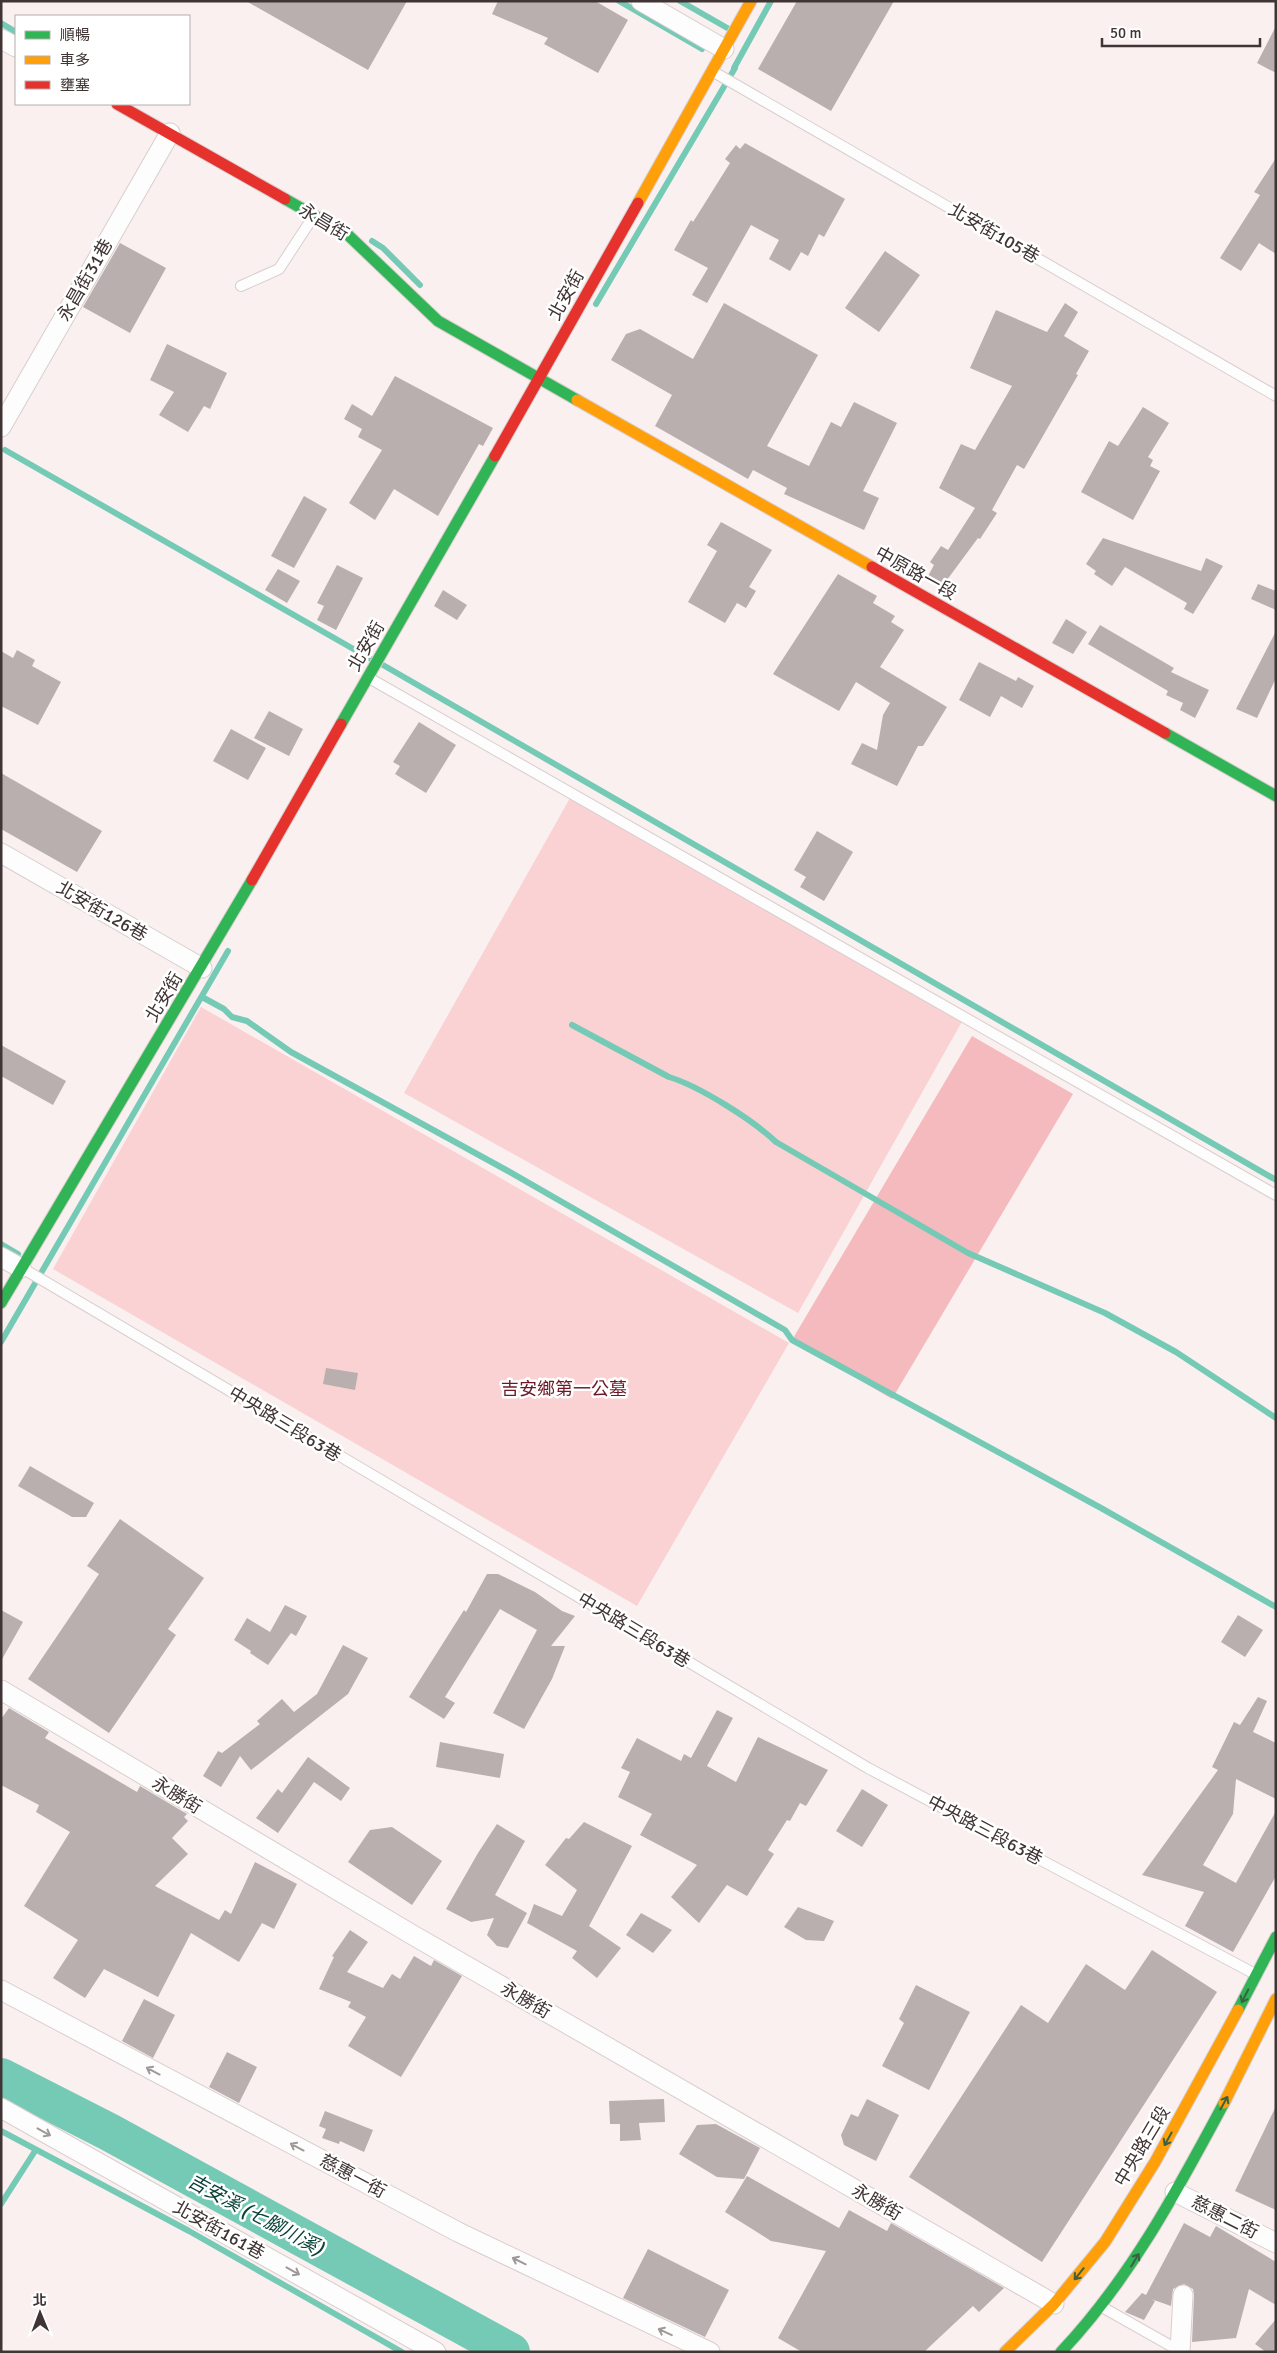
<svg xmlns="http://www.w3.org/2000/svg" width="1277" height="2353" font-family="Signika,'Noto Sans TC',sans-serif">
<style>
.green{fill:#fad2d3}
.forest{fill:#f4babd}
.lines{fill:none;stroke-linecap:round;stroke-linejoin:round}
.stream{stroke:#74cab5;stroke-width:6}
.river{stroke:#74cab5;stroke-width:38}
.building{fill:#b9afaf}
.lane-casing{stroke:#d8cece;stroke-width:12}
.street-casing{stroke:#d8cece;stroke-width:21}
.fast-casing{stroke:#d8cece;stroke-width:13}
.slow-casing{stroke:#d8cece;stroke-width:13}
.jam-casing{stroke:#d8cece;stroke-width:13}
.lane{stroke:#fefdfd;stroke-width:10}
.street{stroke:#fefdfd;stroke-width:19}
.fast{stroke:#30b455;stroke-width:11}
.slow{stroke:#ff9f0a;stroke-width:11}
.jam{stroke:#e5322d;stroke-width:11}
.oneway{stroke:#3a6140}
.oneway2{stroke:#9f9898}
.labels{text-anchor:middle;stroke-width:5;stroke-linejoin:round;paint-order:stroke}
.street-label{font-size:18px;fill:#403434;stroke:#fff}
.park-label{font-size:18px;fill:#6e1827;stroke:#fff}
.water-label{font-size:19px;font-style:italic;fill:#0c4337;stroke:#fff}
</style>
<rect width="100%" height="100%" fill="#faf0f0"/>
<path class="green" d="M 570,798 L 964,1018 L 798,1313 L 404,1093 Z
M 201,1007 L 789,1343 L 637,1606 L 53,1269 Z"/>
<path class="forest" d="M 972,1036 L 1073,1094 L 892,1399 L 792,1340 Z"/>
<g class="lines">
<path class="stream" d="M 619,1 L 702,49
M 680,1 L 729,29
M 1,23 L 16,32
M 734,68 L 771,1
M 372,241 L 383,248 L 420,285
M 596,304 L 735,68
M 5,450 L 371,659
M 383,665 L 1276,1180
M 202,997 L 224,1009 L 232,1017 L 247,1021 L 291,1052 L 508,1171 L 785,1330 L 792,1340 L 1101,1508 L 1276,1607
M 572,1025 L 669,1077 C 699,1086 753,1120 776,1142 L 968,1253 L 1105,1313 L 1176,1352 L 1276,1418
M 1,1244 L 18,1254
M 1,1342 L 228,951
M 1,2131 L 189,2231 L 402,2352
M 1,2204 L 35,2151"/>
<path class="river" d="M 1,2077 L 109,2132 L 511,2352"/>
</g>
<path class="building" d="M 246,1 L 407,1 L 368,70 Z
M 498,1 L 595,1 L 628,20 L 598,73 L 544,44 L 548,38 L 492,14 Z
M 797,1 L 894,1 L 831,111 L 758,69 Z
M 1276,26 L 1276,73 L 1257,63 Z
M 745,143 L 845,199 L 824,237 L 819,234 L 808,256 L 801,252 L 790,271 L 769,259 L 779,240 L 751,225 L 707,303 L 692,295 L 708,268 L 674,250 L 691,220 L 693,222 L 730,163 L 725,159 L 736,145 L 740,149 Z
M 1276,158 L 1276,254 L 1259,243 L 1241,271 L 1220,258 L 1260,195 L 1254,192 Z
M 120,243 L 166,268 L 130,333 L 83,307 Z
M 885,251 L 920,275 L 879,332 L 845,308 Z
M 724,303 L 818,355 L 767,446 L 809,466 L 831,422 L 841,427 L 854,402 L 897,423 L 863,491 L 879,498 L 864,530 L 784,494 L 787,488 L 753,470 L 748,479 L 655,426 L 672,395 L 611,360 L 626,334 L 640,329 L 693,359 Z
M 1065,303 L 1078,312 L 1064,336 L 1089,351 L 1076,374 L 1078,375 L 1024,469 L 1017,465 L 992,510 L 997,513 L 980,539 L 978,538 L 941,588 L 926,580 L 934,565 L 930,562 L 941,546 L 948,550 L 975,508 L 939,488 L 961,444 L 975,450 L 1012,386 L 970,368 L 996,310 L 1047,332 Z
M 167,344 L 227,373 L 210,409 L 204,406 L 188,432 L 159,415 L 174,392 L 150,380 Z
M 395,376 L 493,428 L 483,446 L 479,444 L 438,516 L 394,489 L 375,520 L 349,503 L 382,450 L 358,437 L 362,429 L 344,419 L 352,404 L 372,416 Z
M 1143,407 L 1169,423 L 1148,457 L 1153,460 L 1150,466 L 1160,471 L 1133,520 L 1081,492 L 1109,441 L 1118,446 Z
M 304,496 L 327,509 L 294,568 L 271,556 Z
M 721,522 L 772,550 L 749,587 L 756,591 L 746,608 L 737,603 L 725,623 L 688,602 L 717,551 L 707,545 Z
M 1103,538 L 1201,571 L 1206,558 L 1223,566 L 1193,614 L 1184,609 L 1187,603 L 1125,567 L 1112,586 L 1094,574 L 1096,571 L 1086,564 Z
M 337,565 L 363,578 L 336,630 L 317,620 L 324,606 L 317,603 Z
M 278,569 L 300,581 L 287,603 L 265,590 Z
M 838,574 L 877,596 L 873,603 L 895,616 L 891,622 L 904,630 L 880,667 L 947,707 L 923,746 L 918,746 L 897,786 L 851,764 L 862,743 L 877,750 L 883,715 L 890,703 L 856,682 L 839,711 L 773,674 Z
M 1258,584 L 1276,591 L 1276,610 L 1251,599 Z
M 443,590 L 467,605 L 457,620 L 434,606 Z
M 1066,619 L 1087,632 L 1073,654 L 1052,643 Z
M 1100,625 L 1174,668 L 1171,672 L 1209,690 L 1195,718 L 1180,710 L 1183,703 L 1166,695 L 1168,691 L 1088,644 Z
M 1276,631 L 1276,678 L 1257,718 L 1236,709 Z
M 17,650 L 35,660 L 32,666 L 61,682 L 38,725 L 1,706 L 1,651 L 13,658 Z
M 979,662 L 1016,681 L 1018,677 L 1034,686 L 1022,708 L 1001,696 L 990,717 L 959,700 Z
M 269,711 L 303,729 L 289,756 L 254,738 Z
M 419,722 L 456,745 L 426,793 L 395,774 L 400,766 L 393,762 Z
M 231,729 L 266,748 L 248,780 L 213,761 Z
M 1,773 L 102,831 L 77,872 L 1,829 Z
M 817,831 L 853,852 L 824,901 L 800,887 L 806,877 L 794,870 Z
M 1,1045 L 66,1081 L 53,1105 L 1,1076 Z
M 326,1368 L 358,1373 L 355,1390 L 323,1384 Z
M 30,1466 L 94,1503 L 86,1517 L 72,1517 L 18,1486 Z
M 120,1519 L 204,1578 L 168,1629 L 176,1635 L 109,1733 L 28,1679 L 99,1574 L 87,1566 Z
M 487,1574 L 498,1574 L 535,1592 L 562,1611 L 575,1616 L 551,1646 L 565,1646 L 552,1679 L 524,1729 L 493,1713 L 537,1630 L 500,1609 L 445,1697 L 455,1703 L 444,1719 L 409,1697 L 464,1610 L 466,1612 Z
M 285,1605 L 307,1616 L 296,1636 L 291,1633 L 268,1665 L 250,1653 L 251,1651 L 234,1640 L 247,1618 L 270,1632 Z
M 1,1610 L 23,1622 L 1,1661 Z
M 1238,1615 L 1263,1630 L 1245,1657 L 1221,1642 Z
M 343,1645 L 368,1658 L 348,1694 L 251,1770 L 240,1756 L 221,1787 L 203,1776 L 218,1751 L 222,1753 L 260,1724 L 257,1721 L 282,1699 L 294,1712 L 317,1694 Z
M 1258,1697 L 1267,1701 L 1253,1732 L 1276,1743 L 1276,1799 L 1236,1779 L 1233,1814 L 1203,1865 L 1236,1883 L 1276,1811 L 1276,1876 L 1233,1952 L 1185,1926 L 1204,1892 L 1142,1875 L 1218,1770 L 1212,1767 L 1234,1722 L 1240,1725 Z
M 9,1708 L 49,1732 L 45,1738 L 137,1792 L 140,1786 L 187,1814 L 184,1817 L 188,1821 L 172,1838 L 188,1854 L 155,1886 L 219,1920 L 225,1910 L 231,1914 L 255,1862 L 297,1884 L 274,1929 L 262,1923 L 239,1962 L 191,1933 L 158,1997 L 104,1969 L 85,1998 L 53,1978 L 78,1940 L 24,1906 L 70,1832 L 36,1812 L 39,1805 L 1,1785 L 1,1719 Z
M 717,1710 L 733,1718 L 707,1766 L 736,1782 L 758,1737 L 828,1770 L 806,1806 L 800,1803 L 790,1821 L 787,1820 L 768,1850 L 774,1854 L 747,1896 L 727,1885 L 699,1923 L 671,1897 L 697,1865 L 640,1835 L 652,1814 L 618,1797 L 630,1772 L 621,1768 L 637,1738 L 681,1761 L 684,1754 L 691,1758 Z
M 440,1742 L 504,1754 L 500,1778 L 436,1767 Z
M 308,1757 L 350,1788 L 341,1801 L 314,1782 L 278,1833 L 256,1818 L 278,1789 L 282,1793 Z
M 862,1789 L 888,1805 L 862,1847 L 836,1831 Z
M 584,1822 L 632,1846 L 589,1926 L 621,1948 L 597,1978 L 572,1958 L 577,1951 L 527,1923 L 534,1904 L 562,1916 L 577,1890 L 545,1865 L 566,1838 L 569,1839 Z
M 497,1824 L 525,1841 L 495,1895 L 527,1913 L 508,1948 L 497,1946 L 487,1935 L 494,1918 L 471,1922 L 446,1909 L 478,1853 Z
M 392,1827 L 442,1861 L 412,1905 L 348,1862 L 370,1830 Z
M 798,1907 L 834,1921 L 824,1941 L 806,1940 L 784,1927 Z
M 641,1913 L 672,1930 L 653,1953 L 626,1935 Z
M 350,1930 L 368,1942 L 347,1972 L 383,1988 L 392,1974 L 400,1979 L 414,1956 L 431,1966 L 434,1960 L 462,1976 L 401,2077 L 348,2046 L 366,2017 L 348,2007 L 351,2002 L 319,1989 L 334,1957 L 332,1956 Z
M 1152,1950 L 1217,1992 L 1042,2262 L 909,2177 L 1021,2005 L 1048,2023 L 1086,1964 L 1125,1990 Z
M 916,1985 L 970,2012 L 929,2090 L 882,2066 L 904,2023 L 899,2019 Z
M 144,1999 L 175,2015 L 153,2058 L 122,2041 Z
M 227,2052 L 257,2067 L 239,2103 L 209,2087 Z
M 664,2099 L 665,2122 L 639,2123 L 641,2140 L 620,2141 L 620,2124 L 610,2124 L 609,2101 Z
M 867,2099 L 899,2115 L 876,2161 L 844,2145 L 841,2135 L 851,2114 L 858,2117 Z
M 1276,2106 L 1276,2210 L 1235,2191 Z
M 325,2111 L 373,2130 L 364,2152 L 340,2141 L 339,2144 L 322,2138 L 326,2129 L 319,2126 Z
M 716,2124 L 760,2148 L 744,2179 L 717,2177 L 679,2154 L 697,2125 Z
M 747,2176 L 839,2228 L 849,2210 L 887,2231 L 891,2223 L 1004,2288 L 979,2312 L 973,2306 L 924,2352 L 802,2352 L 778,2338 L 826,2251 L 771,2241 L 725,2212 Z
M 1184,2223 L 1210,2237 L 1216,2226 L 1276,2262 L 1276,2305 L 1249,2289 L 1236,2338 L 1192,2342 L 1194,2295 L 1193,2289 L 1184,2284 L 1173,2289 L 1171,2306 L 1151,2299 L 1155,2301 L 1144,2320 L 1125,2312 L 1142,2293 L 1146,2295 Z
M 648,2249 L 729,2290 L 705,2337 L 623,2298 Z
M 1276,2319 L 1276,2352 L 1266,2352 L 1255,2344 Z"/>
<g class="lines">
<defs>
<path id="lane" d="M 712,71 L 1276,396
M 241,286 L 279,269 L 313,217
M 369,678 L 1276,1195
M 22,1268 L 868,1768 L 1255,1974
M 1102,2307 L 1180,2351"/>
<path id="street" d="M 641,1 L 724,49
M 1,39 L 16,47
M 1,427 L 170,133
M 1,853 L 202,968
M 1,1257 L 21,1268
M 1,1690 L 411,1934 L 1054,2304
M 1,1990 L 458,2232 L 710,2352
M 1,2108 L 436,2352
M 1175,2192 L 1276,2243
M 1180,2352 L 1183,2295"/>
<path id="fast" d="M 285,199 L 347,234 L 438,321 L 577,400
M 341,724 L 495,456
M 1165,733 L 1276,796
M 1,1303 L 252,880
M 1238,2010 L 1276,1937
M 1061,2352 C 1130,2279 1177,2191 1224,2103"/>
<path id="slow" d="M 638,203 L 751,1
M 577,400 L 872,567
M 1224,2103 L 1276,1999
M 1005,2352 L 1054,2304 L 1105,2242 L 1155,2162 L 1238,2010"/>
<path id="jam" d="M 117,104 L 285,199
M 495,456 L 638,203
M 872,567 L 1165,733
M 252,880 L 341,724"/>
</defs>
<use href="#lane" class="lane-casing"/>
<use href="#street" class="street-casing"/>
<use href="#fast" class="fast-casing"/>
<use href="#slow" class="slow-casing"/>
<use href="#jam" class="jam-casing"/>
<use href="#lane" class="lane"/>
<use href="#street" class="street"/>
<use href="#fast" class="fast"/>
<use href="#slow" class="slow"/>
<use href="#jam" class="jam"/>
</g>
<defs><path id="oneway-shaft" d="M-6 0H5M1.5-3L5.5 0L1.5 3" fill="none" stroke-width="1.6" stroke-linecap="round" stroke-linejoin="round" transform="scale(1.25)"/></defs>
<g class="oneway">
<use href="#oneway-shaft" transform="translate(1245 1996) rotate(117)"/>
<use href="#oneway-shaft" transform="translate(1224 2103) rotate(-61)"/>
<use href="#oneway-shaft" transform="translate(1168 2139) rotate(119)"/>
<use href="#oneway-shaft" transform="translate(1135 2260) rotate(-59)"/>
<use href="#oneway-shaft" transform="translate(1079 2274) rotate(129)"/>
</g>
<g class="oneway2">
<use href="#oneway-shaft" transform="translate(153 2071) rotate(-152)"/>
<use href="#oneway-shaft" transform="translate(44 2132) rotate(29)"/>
<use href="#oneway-shaft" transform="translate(297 2147) rotate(-152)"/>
<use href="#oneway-shaft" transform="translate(519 2261) rotate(-154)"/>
<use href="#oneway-shaft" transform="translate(293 2271) rotate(29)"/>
<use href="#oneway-shaft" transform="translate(665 2332) rotate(-155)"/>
</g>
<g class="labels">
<g class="street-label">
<text transform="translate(324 222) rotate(31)" y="6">永昌街</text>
<text transform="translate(994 233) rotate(30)" y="6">北安街105巷</text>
<text transform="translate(85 280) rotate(-60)" y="6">永昌街31巷</text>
<text transform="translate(566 295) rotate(-61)" y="6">北安街</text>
<text transform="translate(916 573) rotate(29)" y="6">中原路一段</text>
<text transform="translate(366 646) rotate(-60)" y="6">北安街</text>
<text transform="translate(102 911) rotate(30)" y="6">北安街126巷</text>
<text transform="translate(164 997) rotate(-59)" y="6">北安街</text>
<text transform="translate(285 1424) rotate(31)" y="6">中央路三段63巷</text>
<text transform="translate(634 1630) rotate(31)" y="6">中央路三段63巷</text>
<text transform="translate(177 1795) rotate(31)" y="6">永勝街</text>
<text transform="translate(985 1830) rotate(28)" y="6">中央路三段63巷</text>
<text transform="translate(526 2000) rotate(30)" y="6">永勝街</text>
<text transform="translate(1142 2146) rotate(-59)" y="6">中央路三段</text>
<text transform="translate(353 2176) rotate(28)" y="6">慈惠一街</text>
<text transform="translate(877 2202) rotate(30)" y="6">永勝街</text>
<text transform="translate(1225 2217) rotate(27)" y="6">慈惠二街</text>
<text transform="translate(219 2230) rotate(29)" y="6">北安街161巷</text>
</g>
<g class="park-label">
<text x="564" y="1395">吉安鄉第一公墓</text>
</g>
<g class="water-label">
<text transform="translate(256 2214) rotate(28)" y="7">吉安溪 (七腳川溪)</text>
</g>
</g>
<rect width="1277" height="2353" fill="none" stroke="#403434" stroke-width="5"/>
<rect x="15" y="15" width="175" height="90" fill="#ffffff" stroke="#b3aeae"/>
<rect x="25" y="31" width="25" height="8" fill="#30b455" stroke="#b3aeae"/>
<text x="60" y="40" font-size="15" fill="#403434">順暢</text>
<rect x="25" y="56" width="25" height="8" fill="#ff9f0a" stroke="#b3aeae"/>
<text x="60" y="65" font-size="15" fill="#403434">車多</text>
<rect x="25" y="81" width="25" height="8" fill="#e5322d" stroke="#b3aeae"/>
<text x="60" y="90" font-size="15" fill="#403434">壅塞</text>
<g transform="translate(40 2313) rotate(359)" stroke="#ffffff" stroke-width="4" paint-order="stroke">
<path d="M0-4L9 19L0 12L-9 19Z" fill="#403434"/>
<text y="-8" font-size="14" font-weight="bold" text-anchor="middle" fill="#403434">北</text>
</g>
<path d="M1102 38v8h158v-8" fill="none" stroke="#403434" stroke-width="2.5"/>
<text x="1110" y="38" font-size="15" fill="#403434" stroke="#ffffff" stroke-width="4" paint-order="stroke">50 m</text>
</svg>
